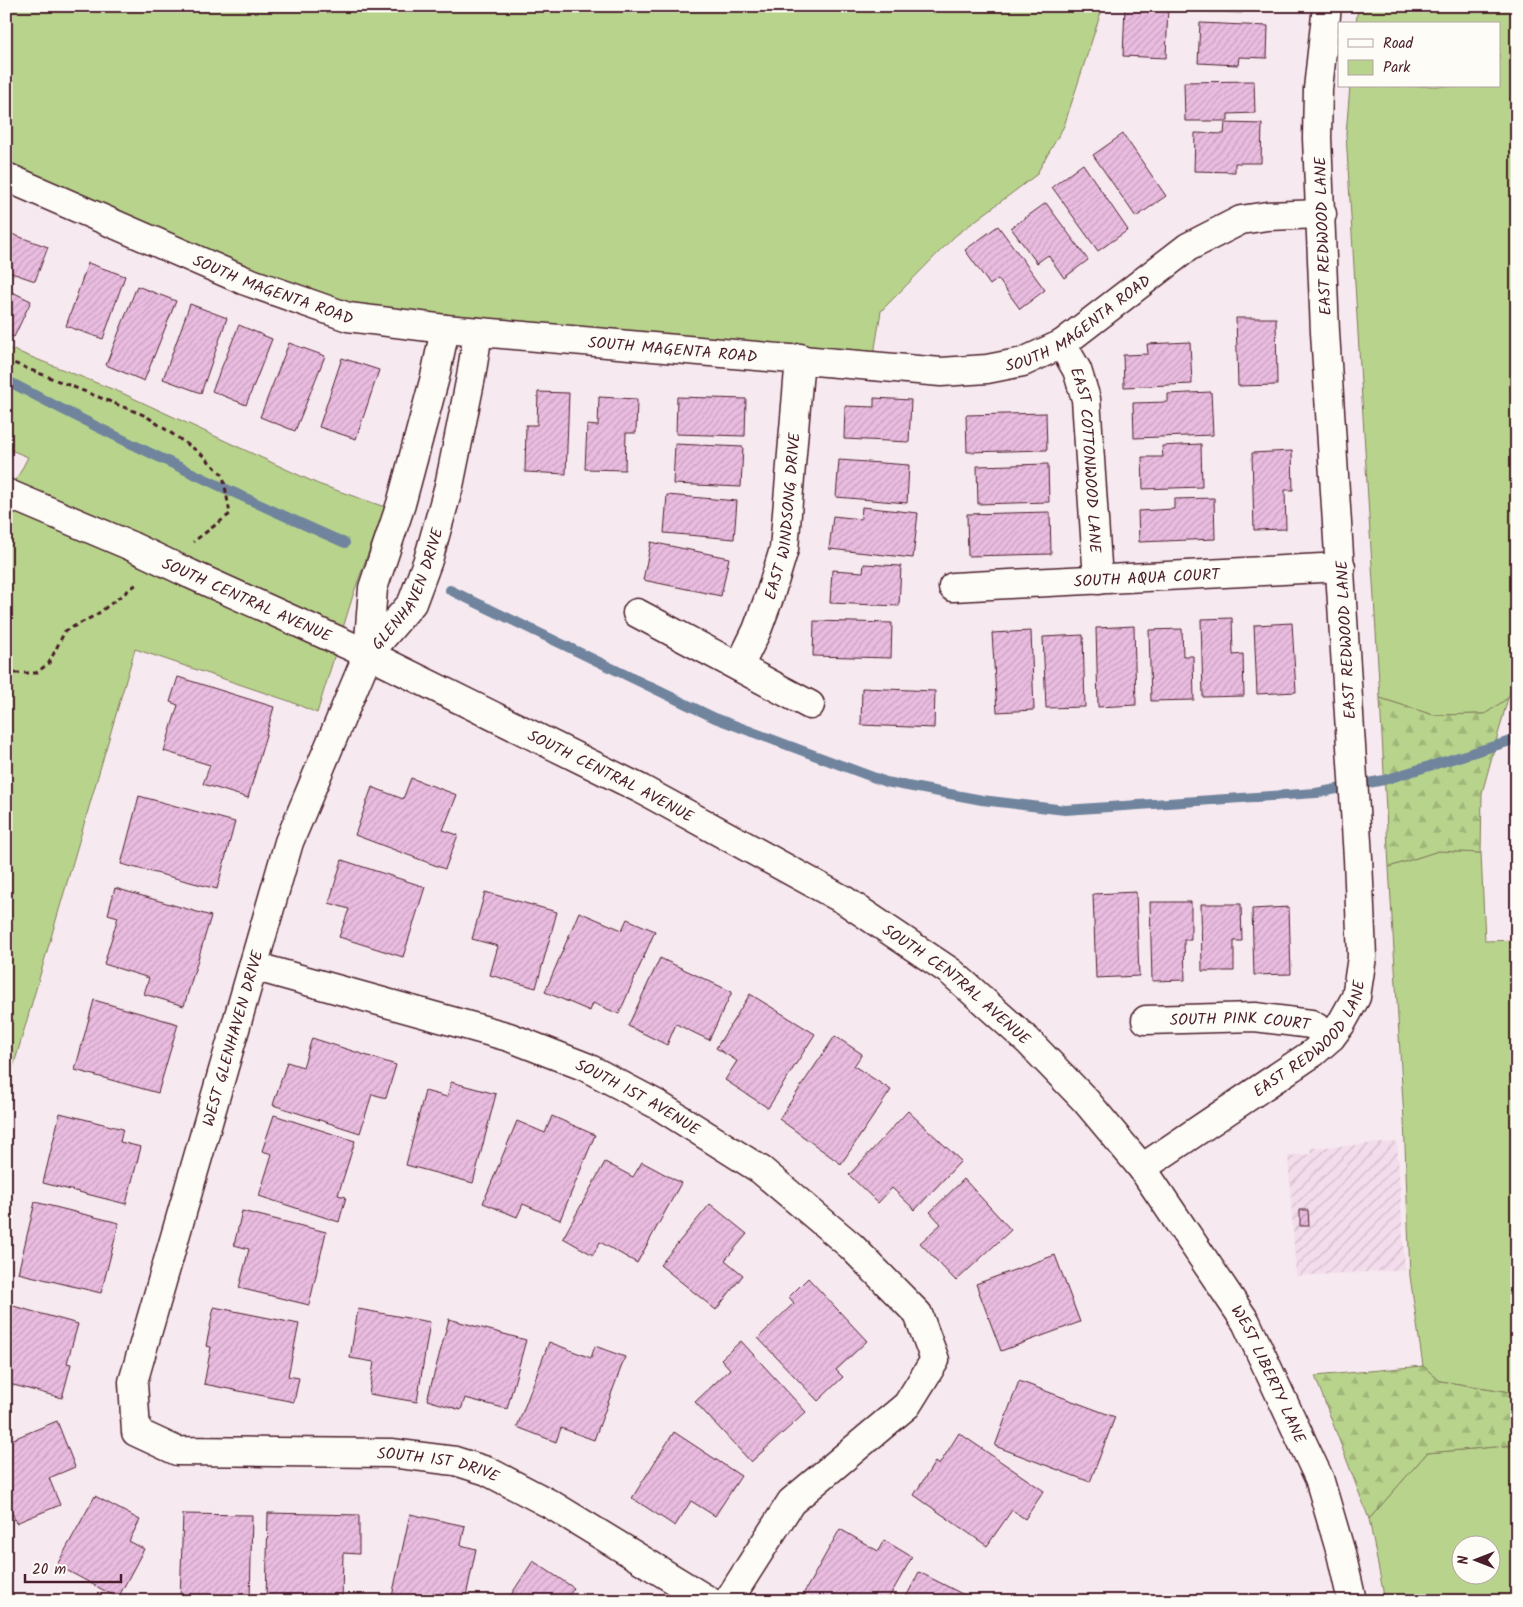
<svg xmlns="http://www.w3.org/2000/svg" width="1523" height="1607" font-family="Kalam,sans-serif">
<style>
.industrial{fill:url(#industrial-furrows)}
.green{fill:#b8d48c;stroke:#817a5c;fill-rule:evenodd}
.forest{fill:url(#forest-firs);stroke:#817a5c}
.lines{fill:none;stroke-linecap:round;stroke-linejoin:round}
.stream{stroke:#70849d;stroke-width:10}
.building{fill:url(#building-hatch);stroke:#4a1f2b}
.minor-casing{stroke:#4a1f2b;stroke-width:31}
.tertiary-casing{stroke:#4a1f2b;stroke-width:31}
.path{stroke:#4a1f2b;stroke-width:3;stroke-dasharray:5 4;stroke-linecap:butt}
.minor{stroke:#fdfcf7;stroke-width:28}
.tertiary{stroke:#fdfcf7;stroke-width:28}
.tertiary-bridge-casing{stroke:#4a1f2b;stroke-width:31;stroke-linecap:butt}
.tertiary-bridge{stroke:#fdfcf7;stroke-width:28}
.labels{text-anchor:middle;stroke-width:4;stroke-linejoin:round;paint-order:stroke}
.street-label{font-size:16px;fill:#4a1f2b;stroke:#fdfcf7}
</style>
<defs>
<pattern id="industrial-furrows" width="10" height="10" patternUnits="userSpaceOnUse" patternTransform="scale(1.25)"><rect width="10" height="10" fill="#f3dceb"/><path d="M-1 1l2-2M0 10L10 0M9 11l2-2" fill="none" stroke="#d2bcca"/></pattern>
<pattern id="forest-firs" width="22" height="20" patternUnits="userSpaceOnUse" patternTransform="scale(1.25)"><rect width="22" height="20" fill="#b8d48c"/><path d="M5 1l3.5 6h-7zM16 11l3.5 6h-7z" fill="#a0b679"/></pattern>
<pattern id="building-hatch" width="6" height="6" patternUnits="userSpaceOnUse" patternTransform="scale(1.25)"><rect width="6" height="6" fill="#e9bce0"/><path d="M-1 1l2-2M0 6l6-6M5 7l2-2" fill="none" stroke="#c9a1c0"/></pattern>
</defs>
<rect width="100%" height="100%" fill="#f7e9f0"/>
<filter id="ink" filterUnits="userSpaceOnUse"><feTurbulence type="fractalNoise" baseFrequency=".02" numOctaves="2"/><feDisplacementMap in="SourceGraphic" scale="10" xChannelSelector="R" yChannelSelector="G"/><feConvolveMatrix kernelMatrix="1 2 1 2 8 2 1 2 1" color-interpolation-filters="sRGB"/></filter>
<g filter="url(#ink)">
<path class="industrial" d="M 1397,1142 L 1405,1270 L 1296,1276 L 1288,1156 L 1311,1154 L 1310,1148 Z"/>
<path class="green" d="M 6,6 L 1103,6 L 1064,126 L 1036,175 L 955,236 L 881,311 L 872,366 L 348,317 L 6,177 Z
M 1358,6 L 1517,6 L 1517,672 L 1508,698 L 1485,714 L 1433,715 L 1380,698 L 1346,134 L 1350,86 L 1499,86 L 1499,24 L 1356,24 Z
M 6,347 L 122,393 L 318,484 L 385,507 L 354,592 L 317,713 L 289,701 L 135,649 L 6,1092 L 6,500 L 28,457 L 6,448 Z
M 1438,851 L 1481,853 L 1485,941 L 1517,940 L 1517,1393 L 1440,1381 L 1423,1366 L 1410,1276 L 1404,1119 L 1389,867 Z
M 1517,1445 L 1517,1601 L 1385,1601 L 1369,1519 L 1427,1453 ZM 1460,1544 L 1490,1544 L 1490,1574 L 1460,1574 Z"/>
<path class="forest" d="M 1380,698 L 1433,715 L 1485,714 L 1508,698 L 1482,793 L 1481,853 L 1438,851 L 1389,867 Z
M 1423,1366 L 1440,1381 L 1517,1393 L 1517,1445 L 1427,1453 L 1369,1519 L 1315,1376 Z"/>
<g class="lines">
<path class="stream" d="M 6,380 C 117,439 230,492 345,543
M 450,590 L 715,718 L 886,782 L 982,800 L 1065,810 L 1316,793 L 1384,780 L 1517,739"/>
</g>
<path class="building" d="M 1125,6 L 1168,6 L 1166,58 L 1123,56 Z
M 1187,6 L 1243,6 L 1242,13 L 1186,11 Z
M 1200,23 L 1268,26 L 1267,58 L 1239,57 L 1238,65 L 1198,63 Z
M 1254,81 L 1255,113 L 1228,114 L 1228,121 L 1185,121 L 1184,82 Z
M 1225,123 L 1262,124 L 1261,163 L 1235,163 L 1235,172 L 1194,171 L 1195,133 L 1224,134 Z
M 1123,134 L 1166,196 L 1136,217 L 1093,155 Z
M 1083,164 L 1128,230 L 1098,251 L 1052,187 Z
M 1046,203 L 1088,260 L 1064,278 L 1048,255 L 1037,263 L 1011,228 Z
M 998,226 L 1045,290 L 1020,309 L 998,279 L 990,285 L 965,250 Z
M 6,232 L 48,247 L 35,281 L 6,271 Z
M 88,263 L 125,276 L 103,339 L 66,326 Z
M 137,286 L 176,301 L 144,381 L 106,365 Z
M 6,289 L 31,301 L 14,337 L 6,334 Z
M 190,304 L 227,318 L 201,393 L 163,379 Z
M 1236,318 L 1276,318 L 1277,385 L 1238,386 Z
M 239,325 L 272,339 L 246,405 L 212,391 Z
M 1190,342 L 1192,384 L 1124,387 L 1123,355 L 1148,354 L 1147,344 Z
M 289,343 L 325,356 L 295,431 L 260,417 Z
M 342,358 L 379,370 L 356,439 L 319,427 Z
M 538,392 L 569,393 L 566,474 L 525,472 L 526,425 L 537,425 Z
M 1211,392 L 1213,435 L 1134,438 L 1133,403 L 1168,402 L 1168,394 Z
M 599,397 L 637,399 L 636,433 L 626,433 L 625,470 L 585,469 L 587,425 L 598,426 Z
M 677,397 L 746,399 L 745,436 L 676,434 Z
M 874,398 L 911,400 L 909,442 L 844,439 L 845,406 L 874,407 Z
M 1046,413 L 1047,450 L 967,452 L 966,415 Z
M 675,444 L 743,447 L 741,487 L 673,484 Z
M 1201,444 L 1202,487 L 1143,489 L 1142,457 L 1163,457 L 1162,446 Z
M 1292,451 L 1293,490 L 1285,490 L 1286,529 L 1254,530 L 1252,453 Z
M 839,460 L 909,465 L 907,503 L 836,497 Z
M 1048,464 L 1049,502 L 978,504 L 977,466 Z
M 667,495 L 737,501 L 734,539 L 664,533 Z
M 1214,498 L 1215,539 L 1139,542 L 1138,511 L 1174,509 L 1174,499 Z
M 862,507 L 918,513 L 913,558 L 829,549 L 833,516 L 861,519 Z
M 1050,512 L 1051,554 L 968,556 L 967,514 Z
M 651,542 L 729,558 L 721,596 L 643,580 Z
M 864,564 L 901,566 L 899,606 L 830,603 L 832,570 L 863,572 Z
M 1232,618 L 1233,655 L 1243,654 L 1244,696 L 1203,697 L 1201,619 Z
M 814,621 L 892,623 L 891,658 L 813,656 Z
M 1292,623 L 1296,692 L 1257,694 L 1254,625 Z
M 1134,626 L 1136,705 L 1098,707 L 1096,628 Z
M 1182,629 L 1183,656 L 1193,656 L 1194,700 L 1151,701 L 1149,630 Z
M 1031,631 L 1034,710 L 997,712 L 992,633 Z
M 1083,635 L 1085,707 L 1046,708 L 1043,637 Z
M 178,677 L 274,707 L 248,798 L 203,784 L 210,765 L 164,751 L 178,705 L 170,702 Z
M 862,688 L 935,691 L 934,728 L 861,725 Z
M 411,778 L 457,795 L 443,830 L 458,835 L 445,869 L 355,835 L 372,787 L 403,799 Z
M 139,796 L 235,822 L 217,889 L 121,864 Z
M 342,860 L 425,887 L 403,957 L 339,937 L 349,909 L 329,903 Z
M 115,888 L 211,916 L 184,1006 L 144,994 L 149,978 L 104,964 L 118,917 L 108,914 Z
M 485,892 L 557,912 L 536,988 L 490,975 L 498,946 L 472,939 Z
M 1136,892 L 1139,976 L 1096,978 L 1093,894 Z
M 1150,902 L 1191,902 L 1191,940 L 1184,940 L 1185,980 L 1152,981 Z
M 1201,904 L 1241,904 L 1242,941 L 1234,941 L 1234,971 L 1202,971 Z
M 1289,907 L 1291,974 L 1254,975 L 1252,909 Z
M 579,912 L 622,930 L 627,919 L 655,931 L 619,1014 L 593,1003 L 590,1011 L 545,992 Z
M 660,958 L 732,992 L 709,1040 L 676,1024 L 667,1045 L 628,1026 Z
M 750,994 L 815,1034 L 768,1108 L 725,1080 L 737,1061 L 716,1048 Z
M 94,1000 L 178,1024 L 158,1093 L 75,1070 Z
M 835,1036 L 862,1054 L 854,1066 L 891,1090 L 841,1164 L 779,1119 Z
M 312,1038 L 396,1065 L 386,1098 L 372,1094 L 360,1133 L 273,1105 L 287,1062 L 303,1067 Z
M 451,1082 L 496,1094 L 473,1183 L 406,1165 L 425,1091 L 447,1097 Z
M 908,1111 L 961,1161 L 915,1210 L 892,1188 L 878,1203 L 849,1175 Z
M 60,1113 L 123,1129 L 120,1142 L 141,1147 L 126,1204 L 43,1183 Z
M 274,1115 L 355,1141 L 338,1195 L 346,1197 L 339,1222 L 259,1196 L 272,1154 L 262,1151 Z
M 552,1116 L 595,1135 L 560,1220 L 523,1204 L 517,1217 L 483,1203 L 517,1121 L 545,1133 Z
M 605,1162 L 633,1177 L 642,1162 L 681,1183 L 637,1263 L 600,1242 L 593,1255 L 563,1238 Z
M 964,1179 L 1011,1230 L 956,1281 L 920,1243 L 941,1224 L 930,1212 Z
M 35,1202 L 119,1223 L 101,1293 L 18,1273 Z
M 710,1204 L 747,1234 L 725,1260 L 743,1275 L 716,1310 L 660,1265 Z
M 1300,1210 L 1308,1210 L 1309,1226 L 1300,1226 Z
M 242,1211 L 326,1232 L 309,1305 L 239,1288 L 249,1249 L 234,1245 Z
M 1055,1255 L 1080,1322 L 1001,1351 L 976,1284 Z
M 808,1278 L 867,1341 L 836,1370 L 843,1377 L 818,1401 L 758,1338 L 794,1303 L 789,1297 Z
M 6,1304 L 78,1324 L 67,1363 L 71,1364 L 62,1398 L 6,1383 Z
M 214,1307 L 299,1324 L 288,1376 L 299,1378 L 294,1402 L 204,1384 L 211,1347 L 206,1346 Z
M 358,1309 L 430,1322 L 417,1402 L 369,1394 L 374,1362 L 350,1358 Z
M 449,1319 L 526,1340 L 507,1409 L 465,1398 L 461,1410 L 427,1400 Z
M 741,1341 L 806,1412 L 751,1462 L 695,1402 L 730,1369 L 721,1359 Z
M 549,1342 L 591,1358 L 595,1346 L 625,1357 L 594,1440 L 561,1428 L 556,1442 L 517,1427 Z
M 1019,1381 L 1115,1417 L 1090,1482 L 995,1446 Z
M 57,1421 L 75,1467 L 49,1478 L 60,1505 L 16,1523 L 6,1498 L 6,1442 Z
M 674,1432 L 741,1476 L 715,1516 L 691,1501 L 675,1526 L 632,1498 Z
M 959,1433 L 1044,1491 L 1025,1519 L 1012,1510 L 987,1546 L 914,1495 L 935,1462 L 939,1465 Z
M 95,1496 L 140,1520 L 129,1541 L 144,1549 L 118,1598 L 57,1565 Z
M 268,1513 L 359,1515 L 359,1554 L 343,1553 L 342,1601 L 266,1601 Z
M 183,1514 L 252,1515 L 250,1601 L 180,1600 Z
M 410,1514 L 465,1526 L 461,1545 L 476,1549 L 465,1601 L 391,1601 Z
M 840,1529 L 878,1551 L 884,1540 L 912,1557 L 887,1601 L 805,1601 L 801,1598 Z
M 533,1561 L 574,1588 L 565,1601 L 507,1601 Z
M 919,1572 L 976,1601 L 904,1601 Z"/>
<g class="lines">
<defs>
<g id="minor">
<path id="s1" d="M 6,177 L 243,280 L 348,317 L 445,329 L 941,372 L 987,369 L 1023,362 L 1062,344 L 1188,247 L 1241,220 L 1267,216 L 1322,214"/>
<path id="s2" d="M 445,329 L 435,377 L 401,504 L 373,588 L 368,654 L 289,842 L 133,1382 L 136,1432 L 177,1451 L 391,1453 L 455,1461 L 487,1471 L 552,1505 L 709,1601"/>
<path id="s3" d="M 1062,344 L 1077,370 L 1086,399 L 1098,580"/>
<path id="s4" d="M 953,587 L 1341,567"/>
<path d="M 637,613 L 810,705"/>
<path id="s5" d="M 368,654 L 412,603 L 428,560 L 449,486 L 471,377 L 478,332"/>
<path id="s6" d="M 739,667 L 757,630 L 770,595 L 784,549 L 800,358"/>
<path id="s7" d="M 253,966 L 509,1037 L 586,1067 L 658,1105 L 761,1170 L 851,1246 L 918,1314 L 935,1360 L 907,1405 L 791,1502 L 728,1601"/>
<path id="s8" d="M 1146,1020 L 1255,1017 L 1311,1024 L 1331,1037"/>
<path id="s9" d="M 1142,1168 L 1313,1053 L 1331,1037 L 1341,1024 L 1356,997 L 1362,957 L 1358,858 L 1325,332 L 1317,138 L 1318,89 L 1327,6"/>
</g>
<g id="tertiary">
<path d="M 6,493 L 131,546"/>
<path id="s10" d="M 188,573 L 368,654 L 641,789 L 844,900 L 951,972 L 1028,1041 L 1086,1101 L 1142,1168 L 1246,1322 L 1319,1478 L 1341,1553 L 1352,1601"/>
</g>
</defs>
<use href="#minor" class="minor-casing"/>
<use href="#tertiary" class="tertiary-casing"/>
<path class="path" d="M 6,360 L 146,416 L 200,453 L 223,475 L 230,514 L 193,542
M 6,673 L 36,673 L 49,663 L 65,631 L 96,615 L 138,583"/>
<use href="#minor" class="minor"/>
<use href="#tertiary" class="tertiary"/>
<defs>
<path id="tertiary-bridge" d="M 131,546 L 188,573"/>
</defs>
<use href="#tertiary-bridge" class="tertiary-bridge-casing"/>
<use href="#tertiary-bridge" class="tertiary-bridge"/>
</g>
</g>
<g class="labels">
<g class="street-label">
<text transform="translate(1322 236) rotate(-92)" y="6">EAST REDWOOD LANE</text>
<text dy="6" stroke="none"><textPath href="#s1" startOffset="290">SOUTH MAGENTA ROAD</textPath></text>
<text dy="6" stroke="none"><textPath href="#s1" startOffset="1115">SOUTH MAGENTA ROAD</textPath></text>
<text dy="6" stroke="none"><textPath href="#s1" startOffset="696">SOUTH MAGENTA ROAD</textPath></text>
<text dy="6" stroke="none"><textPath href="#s3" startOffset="121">EAST COTTONWOOD LANE</textPath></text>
<text dy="6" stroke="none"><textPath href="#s6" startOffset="159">EAST WINDSONG DRIVE</textPath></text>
<text dy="6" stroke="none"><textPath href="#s4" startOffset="194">SOUTH AQUA COURT</textPath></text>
<text dy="6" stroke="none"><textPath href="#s5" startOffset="78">GLENHAVEN DRIVE</textPath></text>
<text transform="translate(247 599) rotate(24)" y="6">SOUTH CENTRAL AVENUE</text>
<text transform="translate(1345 640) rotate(-93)" y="6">EAST REDWOOD LANE</text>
<text dy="6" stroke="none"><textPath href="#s10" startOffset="469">SOUTH CENTRAL AVENUE</textPath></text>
<text dy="6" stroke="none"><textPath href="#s10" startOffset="874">SOUTH CENTRAL AVENUE</textPath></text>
<text dy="6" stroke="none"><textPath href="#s8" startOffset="94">SOUTH PINK COURT</textPath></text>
<text dy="6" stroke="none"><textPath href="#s9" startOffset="215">EAST REDWOOD LANE</textPath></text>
<text transform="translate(232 1038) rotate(-74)" y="6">WEST GLENHAVEN DRIVE</text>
<text dy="6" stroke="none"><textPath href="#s7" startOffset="408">SOUTH 1ST AVENUE</textPath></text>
<text dy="6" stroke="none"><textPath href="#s10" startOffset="1379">WEST LIBERTY LANE</textPath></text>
<text dy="6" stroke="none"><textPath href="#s2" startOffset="1459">SOUTH 1ST DRIVE</textPath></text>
</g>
</g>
<rect width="1523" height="1607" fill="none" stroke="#fdfcf7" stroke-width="25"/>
<rect x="12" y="12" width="1498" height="1582" fill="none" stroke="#4a1f2b" stroke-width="2" filter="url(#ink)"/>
<rect x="1338" y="22" width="162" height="65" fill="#fdfcf7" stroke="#b5a4a5"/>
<rect x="1348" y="39" width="25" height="8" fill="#fdfcf7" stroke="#b5a4a5"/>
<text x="1383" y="48" font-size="15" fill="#4a1f2b">Road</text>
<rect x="1348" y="60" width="25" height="15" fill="#b8d48c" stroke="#b5a4a5"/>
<text x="1383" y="72" font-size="15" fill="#4a1f2b">Park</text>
<g transform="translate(1476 1560) rotate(270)"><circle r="24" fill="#fdfcf7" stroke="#b5a4a5"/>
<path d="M0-4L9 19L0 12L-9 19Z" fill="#4a1f2b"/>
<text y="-8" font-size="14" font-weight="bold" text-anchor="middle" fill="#4a1f2b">N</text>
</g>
<path d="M25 1574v8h96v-8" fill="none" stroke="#4a1f2b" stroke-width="2.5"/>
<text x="32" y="1574" font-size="15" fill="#4a1f2b" stroke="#fdfcf7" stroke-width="4" paint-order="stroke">20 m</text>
</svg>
